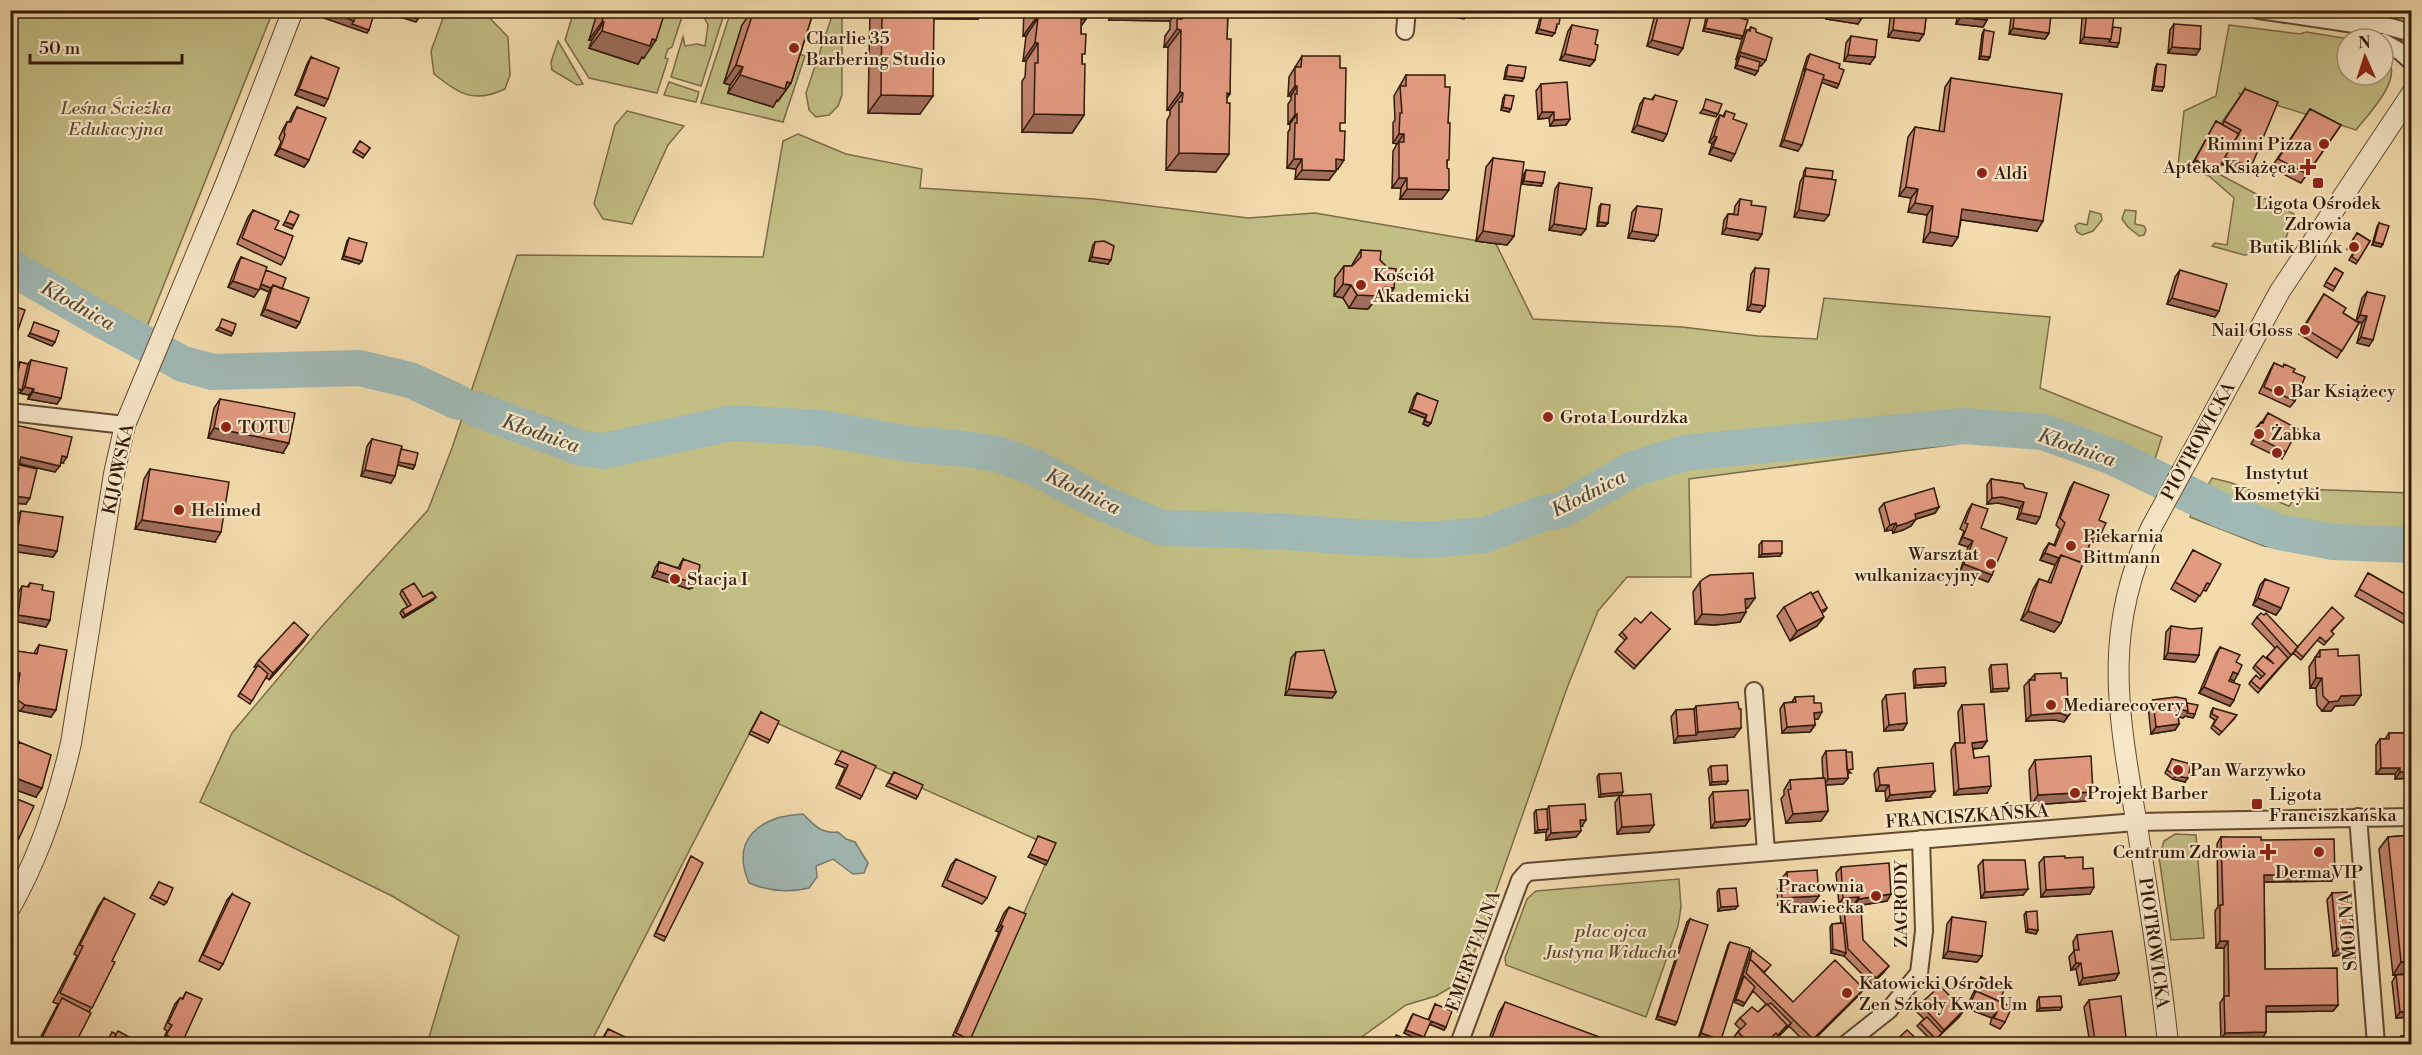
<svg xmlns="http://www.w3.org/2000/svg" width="2422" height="1055" font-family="'Libre Bodoni',serif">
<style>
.green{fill:#c2be84;stroke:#7a6c47;stroke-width:1.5}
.water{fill:#a0b9b5;stroke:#747971;stroke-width:1.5}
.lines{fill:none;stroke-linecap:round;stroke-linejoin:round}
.river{stroke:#a0b9b5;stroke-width:36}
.minor-casing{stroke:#624a32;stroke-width:20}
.tertiary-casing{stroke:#624a32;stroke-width:22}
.minor{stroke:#f7e8c9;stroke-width:16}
.tertiary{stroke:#f7e8c9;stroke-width:20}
.wall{fill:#c2846f;stroke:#321a0a;stroke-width:1.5}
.shaded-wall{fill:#9e6c5a;stroke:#321a0a;stroke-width:1.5}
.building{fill:#e29a81;stroke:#321a0a;stroke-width:1.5}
.poi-dot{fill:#8f2418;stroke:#f7e8c9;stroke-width:2}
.labels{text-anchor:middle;stroke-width:4.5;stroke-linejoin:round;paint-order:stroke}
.poi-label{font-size:18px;fill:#321a0a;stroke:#f7e8c9;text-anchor:start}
.park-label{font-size:18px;font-style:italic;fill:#5d4b2f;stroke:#f7e8c9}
.street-label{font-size:18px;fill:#321a0a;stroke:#f7e8c9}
.water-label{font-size:20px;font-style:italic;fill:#534a3d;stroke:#f7e8c9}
</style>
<rect width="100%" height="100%" fill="#f3dcac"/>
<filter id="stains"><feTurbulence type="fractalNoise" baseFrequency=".00333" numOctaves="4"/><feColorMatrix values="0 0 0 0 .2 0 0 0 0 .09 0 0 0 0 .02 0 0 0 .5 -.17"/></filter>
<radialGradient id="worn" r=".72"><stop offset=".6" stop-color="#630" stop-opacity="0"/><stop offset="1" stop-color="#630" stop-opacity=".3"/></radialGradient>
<path class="green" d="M 11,10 L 273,11 L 147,327 L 130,351 L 11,284 Z
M 834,10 L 842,11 L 842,95 L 838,106 L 829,115 L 816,117 L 809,110 L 806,93 Z
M 442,11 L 483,11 L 508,37 L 510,75 L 505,89 C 473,104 460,94 434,74 L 431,51 L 443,18 Z
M 574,11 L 598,11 L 594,24 L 655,11 L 684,11 L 672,47 L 668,49 L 665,58 L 668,59 L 657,93 L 589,78 L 565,40 Z
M 696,11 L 725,11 L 701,86 L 671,77 L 683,37 L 685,46 L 697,44 L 705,46 L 708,25 L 701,12 Z
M 731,11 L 751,11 L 746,26 L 742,25 L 724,82 L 730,85 L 728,93 L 794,52 L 805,56 L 783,122 L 701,103 Z
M 2229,25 L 2300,34 L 2306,32 L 2350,39 L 2347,39 L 2347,75 L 2383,75 L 2383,54 C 2409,74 2369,113 2356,130 L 2238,93 L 2241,95 L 2193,163 L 2217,173 L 2294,214 L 2282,250 L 2244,255 L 2212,246 L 2215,243 L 2227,245 L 2234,198 L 2209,176 L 2178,166 L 2184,111 L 2216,96 Z
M 558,41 L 583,84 L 577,85 L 552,70 L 551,62 Z
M 669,82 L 699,92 L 696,102 L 664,95 Z
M 627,111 L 684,126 L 668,145 L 632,224 L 603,219 L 594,204 L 615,125 Z
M 798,134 L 846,154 L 922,169 L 920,188 L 1094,199 L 1248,218 L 1315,213 L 1496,244 L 1533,319 L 1682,327 L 1758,336 L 1817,339 L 1824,298 L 2050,317 L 2040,388 L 2162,437 L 2150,475 L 2120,460 L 2043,432 L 1980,422 L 1957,444 L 1689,479 L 1691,577 L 1627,577 L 1598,611 L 1567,688 L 1465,979 L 1436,996 L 1406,1005 L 1352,1044 L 966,1044 L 1053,847 L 759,715 L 590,1044 L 427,1044 L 459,936 L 392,896 L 200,802 L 232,733 L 324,624 L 428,510 L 452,448 L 517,255 L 763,257 L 783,141 Z
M 2125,210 L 2136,211 L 2135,224 L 2144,226 L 2146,230 L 2144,235 L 2139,236 L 2128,227 L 2122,219 Z
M 2090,211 L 2101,214 L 2102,220 L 2093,231 L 2082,235 L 2077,232 L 2075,226 L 2079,223 L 2087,225 Z
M 2212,478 L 2232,483 L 2289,506 L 2301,489 L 2411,493 L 2411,558 L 2342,557 L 2264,546 L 2190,517 Z
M 2175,834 L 2196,835 L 2204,938 L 2171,940 L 2159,857 L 2164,841 Z
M 1679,879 L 1681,907 L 1678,926 L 1646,1017 L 1506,965 L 1505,958 L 1527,899 L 1536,891 Z"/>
<path class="water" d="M 803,814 C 814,825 821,834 838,832 L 846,839 L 855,842 L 868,863 L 864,873 L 853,874 L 833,859 L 816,866 L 817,877 L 809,888 C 789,893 768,891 749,883 C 730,839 760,816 803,814 Z"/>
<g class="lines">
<path class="river" d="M 10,267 L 98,318 L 183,364 L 213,372 L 359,368 L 410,380 L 458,402
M 476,409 L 581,448 L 603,451 L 732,423 L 821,428 L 909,444 L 965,449 L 997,454 L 1034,467 L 1100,502 L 1162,528 L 1273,531 L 1353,537 L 1430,540 L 1485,535 L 1544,513 L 1562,510 L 1633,469 L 1685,453
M 1692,452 L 1963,426 L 2043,432 L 2113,457 L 2221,510 L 2279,532 L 2333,542 L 2412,545"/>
<defs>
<path id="minor" d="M 2259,10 L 2354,24 L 2372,22 L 2412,33
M 1405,31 L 1407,10
M 2383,42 L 2401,52 L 2412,62
M 10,412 L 125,425
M 1754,691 L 1766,852
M 2358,817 L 2376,1044
M 1459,1044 L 1520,880 L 1527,872 L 2136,822 L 2412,817
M 1846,1044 L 1889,1010 L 1919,973 L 1924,931 L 1921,839"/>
<path id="tertiary" d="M 10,908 C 39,857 58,800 71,743 L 114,474 L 125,425 L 226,183 L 293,10
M 2168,1044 C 2161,973 2149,903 2138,832 C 2120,721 2100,635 2151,528 L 2280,291 L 2412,93"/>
</defs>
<use href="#minor" class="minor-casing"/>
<use href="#tertiary" class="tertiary-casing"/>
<use href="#minor" class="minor"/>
<use href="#tertiary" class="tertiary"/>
</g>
<path class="wall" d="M 598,10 L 662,10 L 644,58 L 642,57 L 638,64 L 589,48 L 592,40 L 589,40 Z
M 751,10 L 814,10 L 791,83 L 778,101 L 777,100 L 773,107 L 728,93 L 730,85 L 724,83 L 742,25 L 749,15 Z
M 870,10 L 984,10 L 978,19 L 934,19 L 920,114 L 868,113 Z
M 1024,10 L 1086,10 L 1086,19 L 1081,26 L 1084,115 L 1072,133 L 1022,132 L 1022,81 L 1025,77 L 1026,61 L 1023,61 L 1026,36 L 1023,36 Z
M 1110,10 L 1228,10 L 1227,39 L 1230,94 L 1227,98 L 1216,172 L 1166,170 L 1167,120 L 1170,115 L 1170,110 L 1167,110 L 1168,47 L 1164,47 L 1165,36 L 1170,29 L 1170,21 L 1109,20 Z
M 1542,10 L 1549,10 L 1557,27 L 1552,36 L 1536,33 Z
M 1670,10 L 1683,48 L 1678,55 L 1647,46 L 1654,18 L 1659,12 L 1667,15 Z
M 1709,10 L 1743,35 L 1747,30 L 1749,30 L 1751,27 L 1756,32 L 1766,60 L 1761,66 L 1759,65 L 1758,71 L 1755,75 L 1735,68 L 1737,59 L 1736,59 L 1743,36 L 1741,39 L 1703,31 L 1707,13 Z
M 1828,10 L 1863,10 L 1858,24 L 1826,19 Z
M 1891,10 L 1927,10 L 1924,34 L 1919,41 L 1888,37 Z
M 1958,10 L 1989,10 L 1987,20 L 1983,27 L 1956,24 Z
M 2012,10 L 2047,10 L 2049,33 L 2045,39 L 2009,34 Z
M 2087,12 L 2117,47 L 2080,43 L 2082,19 Z
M 2174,24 L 2200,49 L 2196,55 L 2168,53 L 2170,30 Z
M 1572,25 L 1595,44 L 1595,60 L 1590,66 L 1560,60 L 1568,31 Z
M 1984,30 L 1988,60 L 1979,59 L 1982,34 Z
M 1851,36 L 1870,64 L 1844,61 L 1846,43 Z
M 1810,54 L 1839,68 L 1839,84 L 1837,88 L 1822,82 L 1798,151 L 1780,146 L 1807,57 Z
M 1302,56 L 1340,130 L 1338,169 L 1336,169 L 1329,180 L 1295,179 L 1296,169 L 1287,168 L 1288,132 L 1290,129 L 1290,124 L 1288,124 L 1288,104 L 1291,100 L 1291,96 L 1288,96 L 1289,77 Z
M 311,57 L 324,106 L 295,95 L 307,64 Z
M 2157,64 L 2162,91 L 2152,90 L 2155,68 Z
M 1508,65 L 1522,81 L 1504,79 L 1506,68 Z
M 1406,75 L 1445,87 L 1448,123 L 1447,164 L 1442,199 L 1400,199 L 1401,188 L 1392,188 L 1393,151 L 1397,144 L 1393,143 L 1393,123 L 1395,120 L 1394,96 Z
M 1951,78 L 2037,231 L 1961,220 L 1958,237 L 1952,246 L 1923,242 L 1927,215 L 1908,212 L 1911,198 L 1899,196 L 1908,137 L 1915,127 L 1939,131 L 1945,87 Z
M 1541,84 L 1570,119 L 1566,125 L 1550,126 L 1549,118 L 1538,119 L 1536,91 Z
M 2245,89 L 2247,173 L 2221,164 L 2219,170 L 2217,173 L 2193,163 L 2216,121 L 2222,125 Z
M 1505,95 L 1509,112 L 1501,110 L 1503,98 Z
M 1655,95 L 1667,134 L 1663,141 L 1632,132 L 1640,104 L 1644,98 L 1651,100 Z
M 297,107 L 309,160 L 304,167 L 275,155 L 281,142 L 279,138 L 283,129 L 287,122 L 289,122 L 293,113 Z
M 2310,109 L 2341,125 L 2301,183 L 2271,168 Z
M 1726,111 L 1733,119 L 1731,161 L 1709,154 L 1712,144 L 1709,142 L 1716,121 L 1720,115 L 1723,116 Z
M 360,141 L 370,148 L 363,158 L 353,152 Z
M 1493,158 L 1514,236 L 1507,245 L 1476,241 L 1486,167 Z
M 2412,166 L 2412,174 L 2408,172 Z
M 1806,168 L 1832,179 L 1824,221 L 1794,217 L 1800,182 L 1803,177 L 1804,171 Z
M 1526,170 L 1541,186 L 1522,184 L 1524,174 Z
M 1559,183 L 1586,229 L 1581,235 L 1549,230 L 1555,189 Z
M 1740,199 L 1751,205 L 1762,234 L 1758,240 L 1722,234 L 1724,220 L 1728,214 L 1734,214 L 1735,206 Z
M 1601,204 L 1608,223 L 1605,226 L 1597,226 L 1599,207 Z
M 1637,206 L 1654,241 L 1628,238 L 1632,212 Z
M 253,210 L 275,229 L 285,258 L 281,265 L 237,244 L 248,217 Z
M 2379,223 L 2383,244 L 2381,247 L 2372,245 L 2377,227 Z
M 2357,233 L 2370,241 L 2356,264 L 2349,260 L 2353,253 L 2347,249 Z
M 349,238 L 362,261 L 359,264 L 342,259 L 347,241 Z
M 1095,242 L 1108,264 L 1089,261 L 1093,245 Z
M 1361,250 L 1380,260 L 1394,288 L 1386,301 L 1376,299 L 1368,309 L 1349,308 L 1343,298 L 1334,296 L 1335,278 L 1344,266 L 1352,266 L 1352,265 L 1353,263 Z
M 241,257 L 266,270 L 282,289 L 300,322 L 296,328 L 261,315 L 269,292 L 259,288 L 254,297 L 228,287 L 237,264 Z
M 1755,268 L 1760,312 L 1747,310 L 1751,274 Z
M 2335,268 L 2343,273 L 2333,291 L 2324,286 Z
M 2180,270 L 2219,311 L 2215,317 L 2167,304 L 2175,277 Z
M 2367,292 L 2369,346 L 2357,343 L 2362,323 L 2356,321 L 2362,298 Z
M 2324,294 L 2343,313 L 2359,323 L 2337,358 L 2299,334 Z
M 31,360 L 61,398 L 57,404 L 28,399 L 29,395 L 12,392 L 17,365 L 20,362 L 28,364 Z
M 2274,363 L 2293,372 L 2295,401 L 2290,407 L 2259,393 L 2270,370 Z
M 1417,393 L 1431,423 L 1428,426 L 1423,424 L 1425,418 L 1409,412 L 1414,397 Z
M 220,399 L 283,453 L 208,438 L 214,408 Z
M 2268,413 L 2286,452 L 2282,459 L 2251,444 L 2255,437 L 2253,435 L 2256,428 L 2261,422 L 2262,422 Z
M 10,424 L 63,463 L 61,463 L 55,472 L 19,464 L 26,504 L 10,503 L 10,490 L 14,475 L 10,474 L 12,463 L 10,463 Z
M 372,439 L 401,449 L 415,465 L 413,469 L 398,465 L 391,483 L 361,476 L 367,446 Z
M 150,469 L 215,542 L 135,529 L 144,479 Z
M 1991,479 L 2023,484 L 2040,517 L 2036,524 L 2017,519 L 2020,508 L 1998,503 L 1987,504 L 1987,485 Z
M 2074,482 L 2099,520 L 2100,536 L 2096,543 L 2091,541 L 2061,623 L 2054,632 L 2021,620 L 2033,589 L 2039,579 L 2048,582 L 2055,565 L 2040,560 L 2044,550 L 2049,543 L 2054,545 L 2060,529 L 2056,525 L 2070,488 Z
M 1884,503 L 1939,507 L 1935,513 L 1916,519 L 1911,526 L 1903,530 L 1893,533 L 1892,530 L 1885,531 L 1879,509 Z
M 1972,504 L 1981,528 L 1992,575 L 1988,582 L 1960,571 L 1968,547 L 1959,544 L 1964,531 L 1960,529 L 1968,510 Z
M 21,511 L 57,551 L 53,557 L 11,551 L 16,517 Z
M 1762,541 L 1780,556 L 1759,557 L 1759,545 Z
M 2193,550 L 2210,584 L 2206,591 L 2203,590 L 2195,602 L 2171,589 Z
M 683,559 L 692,588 L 689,589 L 652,577 L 655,568 L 659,562 L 678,568 Z
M 2368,573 L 2412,598 L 2412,628 L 2355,596 Z
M 2265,579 L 2281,608 L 2276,615 L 2253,605 L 2260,585 Z
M 1700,582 L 1748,608 L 1746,608 L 1740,622 L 1715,625 L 1695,624 L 1693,592 Z
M 30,583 L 42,590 L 50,620 L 46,627 L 13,621 L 18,593 L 22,586 L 27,587 Z
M 402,590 L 433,600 L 403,618 L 400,613 L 402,610 L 408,607 L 400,594 Z
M 1784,607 L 1827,608 L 1825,611 L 1822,613 L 1817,626 L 1790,641 L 1777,616 Z
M 2257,617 L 2298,647 L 2341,621 L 2331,632 L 2331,637 L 2324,645 L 2317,640 L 2301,660 L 2293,653 L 2258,693 L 2249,684 L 2251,681 L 2260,679 L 2262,677 L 2253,668 L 2263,656 L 2266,658 L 2275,648 L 2252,624 Z
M 1641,623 L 1670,629 L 1634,669 L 1615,652 L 1625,640 L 1619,635 L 1622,632 Z
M 2171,626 L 2199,655 L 2195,662 L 2164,659 L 2166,632 Z
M 308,635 L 304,641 L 269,680 L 266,677 L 250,704 L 238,696 L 256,668 L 254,667 L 259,660 Z
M 39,645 L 51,717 L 20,711 L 11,705 L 16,679 L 10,678 L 10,651 L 11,650 L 34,654 L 35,651 Z
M 2220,647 L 2234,681 L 2230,679 L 2229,681 L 2234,700 L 2230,706 L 2199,693 L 2216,653 Z
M 2320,650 L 2338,656 L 2361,695 L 2354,705 L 2335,706 L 2331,711 L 2322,711 L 2317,705 L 2316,688 L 2310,688 L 2309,667 Z
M 1296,652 L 1336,692 L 1332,698 L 1285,695 L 1291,658 Z
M 1991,665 L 2007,691 L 1991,692 L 1989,669 Z
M 1915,669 L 1946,683 L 1944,686 L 1914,688 L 1913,672 Z
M 2035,674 L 2061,678 L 2072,711 L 2064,722 L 2055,720 L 2026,721 L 2024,686 Z
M 1886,695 L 1907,723 L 1903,730 L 1884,731 L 1882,701 Z
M 1795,697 L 1814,703 L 1818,719 L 1814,719 L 1815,725 L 1810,732 L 1782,733 L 1780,709 L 1784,703 L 1792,702 Z
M 2153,700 L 2187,703 L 2195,714 L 2193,718 L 2185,716 L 2183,718 L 2178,717 L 2179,724 L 2175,730 L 2151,734 L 2148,706 Z
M 1962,705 L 1987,741 L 1982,748 L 1973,749 L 1974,758 L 1987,793 L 1954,795 L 1951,750 L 1955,743 L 1960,743 L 1958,712 Z
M 1696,706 L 1734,737 L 1674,743 L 1671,717 L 1676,710 L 1694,709 Z
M 2213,708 L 2235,718 L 2219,735 L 2211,728 L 2215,720 L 2210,717 L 2211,712 Z
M 761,712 L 770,740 L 768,743 L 749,734 Z
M 2389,733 L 2412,733 L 2412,777 L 2411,778 L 2395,779 L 2395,774 L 2376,774 L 2376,745 L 2380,739 L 2385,739 Z
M 19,742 L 36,797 L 10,788 L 10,759 L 12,752 Z
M 842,751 L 862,796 L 860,799 L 836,788 L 845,768 L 835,764 Z
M 1826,751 L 1851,773 L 1848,773 L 1848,778 L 1843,784 L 1826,785 L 1828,811 L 1821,821 L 1786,823 L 1781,799 L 1784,795 L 1784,790 L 1790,780 L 1823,778 L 1822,758 Z
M 2172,759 L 2185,782 L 2173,779 L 2165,773 Z
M 2035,760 L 2093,792 L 2086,801 L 2031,805 L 2029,770 Z
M 1711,766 L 1728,781 L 1726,784 L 1710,785 L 1708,769 Z
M 1878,768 L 1930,797 L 1886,801 L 1885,791 L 1876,791 L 1874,774 Z
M 894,772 L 918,796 L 916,799 L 886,786 Z
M 1599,774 L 1621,795 L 1599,797 L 1597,777 Z
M 1713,792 L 1750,819 L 1745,826 L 1711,828 L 1709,798 Z
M 10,796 L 19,838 L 15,844 L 10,842 Z
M 1619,796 L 1649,832 L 1617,834 L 1615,803 Z
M 1549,806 L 1582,826 L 1580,826 L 1576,837 L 1546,840 L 1546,832 L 1535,833 L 1534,813 L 1536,810 L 1547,809 Z
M 2412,835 L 2412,973 L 2393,975 L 2379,849 L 2388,837 Z
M 2221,837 L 2261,840 L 2331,881 L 2264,882 L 2265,969 L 2338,1005 L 2333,1011 L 2266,1012 L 2266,1032 L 2262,1039 L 2221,1040 L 2220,1003 L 2224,997 L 2224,948 L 2216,948 L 2215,911 L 2218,907 L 2217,844 Z
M 691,856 L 666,937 L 664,941 L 654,936 Z
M 2044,857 L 2065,858 L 2083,869 L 2090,894 L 2041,897 L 2039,863 Z
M 956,859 L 987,898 L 982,904 L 942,886 L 951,865 Z
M 1983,860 L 2023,895 L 1981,898 L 1978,866 Z
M 1841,867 L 1891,894 L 1887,901 L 1855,906 L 1855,903 L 1839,904 L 1836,873 Z
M 1787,872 L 1814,903 L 1778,905 L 1777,890 L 1781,883 L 1783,883 L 1782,878 Z
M 159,882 L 167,902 L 164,905 L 150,898 Z
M 1719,889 L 1735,909 L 1718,911 L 1717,892 Z
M 2332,893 L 2348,954 L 2333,956 L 2327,900 Z
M 232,894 L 223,964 L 219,970 L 199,961 L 227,900 Z
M 104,898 L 112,961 L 75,1044 L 37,1044 L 58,1004 L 53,1002 L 77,956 L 74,954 L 98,907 Z
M 1009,907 L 970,1040 L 967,1044 L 949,1044 L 999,932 L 996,931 L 1004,913 Z
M 1844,909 L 1863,940 L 1884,972 L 1872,984 L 1844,956 L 1831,953 L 1830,927 L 1832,924 L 1841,923 L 1840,915 Z
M 2026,912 L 2038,930 L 2036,934 L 2026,932 L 2024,915 Z
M 1952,917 L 1982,956 L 1977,962 L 1943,958 L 1947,924 Z
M 1690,919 L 1677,1022 L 1675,1025 L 1656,1019 L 1687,922 Z
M 2077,935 L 2119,973 L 2115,980 L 2079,985 L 2076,969 L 2071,970 L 2069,957 L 2074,951 L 2073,942 Z
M 1730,942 L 1721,1040 L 1719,1043 L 1699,1036 L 1728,945 Z
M 1752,950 L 1768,968 L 1764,973 L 1793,1002 L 1859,995 L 1810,1044 L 1807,1044 L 1789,1026 L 1774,1041 L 1772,1039 L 1766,1044 L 1739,1044 L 1733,1038 L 1740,1029 L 1735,1024 L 1740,1018 L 1758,1012 L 1766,1004 L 1753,991 L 1743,1006 L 1734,1002 L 1750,953 Z
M 2412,974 L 2412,1017 L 2396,1018 L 2392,982 L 2396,975 Z
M 1981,977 L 1999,1001 L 2005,1022 L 2000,1029 L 1990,1024 L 1992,1018 L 1966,1008 Z
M 186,992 L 182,1043 L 181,1044 L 161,1044 L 167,1031 L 164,1029 L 175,1004 L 180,998 L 182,999 Z
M 2039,997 L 2062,1007 L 2060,1010 L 2037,1011 L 2037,1001 Z
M 2089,1000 L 2122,1044 L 2090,1044 L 2084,1007 Z
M 1505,1003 L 1618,1044 L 1487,1044 L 1499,1012 Z
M 1435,1004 L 1446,1027 L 1444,1030 L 1429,1024 L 1421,1041 L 1404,1033 L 1411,1017 L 1413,1014 L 1428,1020 Z
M 1920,1004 L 1964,1010 L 1959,1017 L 1933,1042 L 1917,1026 L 1924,1019 L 1916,1011 Z
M 608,1029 L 637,1044 L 599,1044 Z
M 2401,1036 L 2412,1044 L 2397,1044 L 2397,1043 Z"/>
<path class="shaded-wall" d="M 923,10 L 984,10 L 978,19 L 917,18 Z
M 1116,10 L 1178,10 L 1170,21 L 1109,20 Z
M 1440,10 L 1456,10 L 1468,13 L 1464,19 L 1437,14 Z
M 329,11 L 354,21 L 369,30 L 367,33 L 324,18 Z
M 399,13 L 418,19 L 416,22 L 397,16 Z
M 1831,13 L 1862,18 L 1858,24 L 1826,19 Z
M 1961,17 L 1987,20 L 1983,27 L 1956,24 Z
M 1036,18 L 1038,18 L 1026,36 L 1023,36 Z
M 1081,19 L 1086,19 L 1074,36 Z
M 602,22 L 604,22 L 592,40 L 589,40 Z
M 1705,28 L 1743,36 L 1741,39 L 1703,31 Z
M 2013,28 L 2049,33 L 2045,39 L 2009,34 Z
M 1177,29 L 1181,30 L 1168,47 L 1164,47 Z
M 1539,29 L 1555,33 L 1552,36 L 1536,33 Z
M 1893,30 L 1924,34 L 1919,41 L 1888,37 Z
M 602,31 L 652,39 L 656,40 L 644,58 L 642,57 L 638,64 L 589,48 Z
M 2084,37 L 2111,39 L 2119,43 L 2117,47 L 2080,43 Z
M 1652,40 L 1683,48 L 1678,55 L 1647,46 Z
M 1035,43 L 1038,43 L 1026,61 L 1023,61 Z
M 2172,47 L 2200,49 L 2196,55 L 2168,53 Z
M 1740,52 L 1766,60 L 1761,66 L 1739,60 L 1740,56 L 1737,59 L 1736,59 Z
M 1565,54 L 1595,60 L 1590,66 L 1560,60 Z
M 1848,55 L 1875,57 L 1870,64 L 1844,61 Z
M 1981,56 L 1990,57 L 1988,60 L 1979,59 Z
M 736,65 L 743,67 L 730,85 L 724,83 Z
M 1737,65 L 1758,71 L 1755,75 L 1735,68 Z
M 1805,72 L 1839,84 L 1837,88 L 1804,76 Z
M 740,75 L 787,82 L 791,83 L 778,101 L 777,100 L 773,107 L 728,93 Z
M 1506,76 L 1524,78 L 1522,81 L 1504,79 Z
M 1295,86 L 1297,86 L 1291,96 L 1288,96 Z
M 2154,86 L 2164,87 L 2162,91 L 2152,90 Z
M 299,89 L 328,99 L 324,106 L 295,95 Z
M 1180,92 L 1183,93 L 1170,110 L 1167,110 Z
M 881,95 L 933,96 L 920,114 L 868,113 Z
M 1503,107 L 1511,109 L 1509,112 L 1501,110 Z
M 1703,109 L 1718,114 L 1716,117 L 1700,113 Z
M 1542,112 L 1554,112 L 1549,118 L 1538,119 Z
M 1034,114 L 1084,115 L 1072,133 L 1022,132 Z
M 1297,114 L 1290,124 L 1288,124 L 1295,115 Z
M 1570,119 L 1566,125 L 1550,126 L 1554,120 Z
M 1637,125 L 1667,134 L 1663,141 L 1632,132 Z
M 1399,134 L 1404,134 L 1397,144 L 1393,143 Z
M 1714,136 L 1717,137 L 1712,144 L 1709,142 Z
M 1784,140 L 1802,145 L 1798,151 L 1780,146 Z
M 1713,147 L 1735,154 L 1731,161 L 1709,154 Z
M 280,148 L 309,160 L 304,167 L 275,155 Z
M 1179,153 L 1229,154 L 1216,172 L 1166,170 Z
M 2225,157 L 2251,167 L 2247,173 L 2220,163 Z
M 1294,159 L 1302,159 L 1296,169 L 1287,168 Z
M 1336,159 L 1344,160 L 1338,169 L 1329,169 Z
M 2195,160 L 2219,170 L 2217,173 L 2193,163 Z
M 1302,170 L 1336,171 L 1329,180 L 1295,179 Z
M 1399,178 L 1407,178 L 1401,188 L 1392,188 Z
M 1524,181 L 1543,183 L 1541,186 L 1522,184 Z
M 1906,187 L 1918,189 L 1911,198 L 1899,196 Z
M 1407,189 L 1449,190 L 1442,199 L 1400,199 Z
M 1915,203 L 1933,206 L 1927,215 L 1908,212 Z
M 1962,209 L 2043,221 L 2037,231 L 1956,219 Z
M 1799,210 L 1829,215 L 1824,221 L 1794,217 Z
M 285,222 L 294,225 L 292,229 L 283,225 Z
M 1599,222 L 1608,223 L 1605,226 L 1597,226 Z
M 1554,224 L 1586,229 L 1581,235 L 1549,230 Z
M 1726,228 L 1762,234 L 1758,240 L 1722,234 Z
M 1483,231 L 1514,236 L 1507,245 L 1476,241 Z
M 1632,231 L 1658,235 L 1654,241 L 1628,238 Z
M 1930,232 L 1958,237 L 1952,246 L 1923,242 Z
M 2374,242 L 2383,244 L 2381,247 L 2372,245 Z
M 344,256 L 362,261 L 359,264 L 342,259 Z
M 1092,257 L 1111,260 L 1108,264 L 1089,261 Z
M 233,281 L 259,290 L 254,297 L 228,287 Z
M 260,284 L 271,288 L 269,292 L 258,287 Z
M 1343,284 L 1351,285 L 1343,298 L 1334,296 Z
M 1385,287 L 1394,288 L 1386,301 L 1376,299 L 1368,309 L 1349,308 L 1357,295 Z
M 2172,298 L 2219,311 L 2215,317 L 2167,304 Z
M 1751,304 L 1765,306 L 1760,312 L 1747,310 Z
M 265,309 L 300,322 L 296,328 L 261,315 Z
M 2360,315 L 2367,316 L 2362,323 L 2356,321 Z
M 219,327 L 233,333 L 231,336 L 216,330 Z
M 30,333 L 55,342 L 52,346 L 28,336 Z
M 2361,337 L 2373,340 L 2369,346 L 2357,343 Z
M 25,387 L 34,389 L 29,395 L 20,393 Z
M 14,388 L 22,390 L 20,393 L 12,392 Z
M 33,392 L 61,398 L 57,404 L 28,399 Z
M 1412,409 L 1427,415 L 1425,418 L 1409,412 Z
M 1425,421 L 1431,423 L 1428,426 L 1423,424 Z
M 214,428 L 289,443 L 283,453 L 208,438 Z
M 10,456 L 17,457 L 12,463 L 10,463 Z
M 62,456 L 67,457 L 63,463 L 58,462 Z
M 21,457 L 60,466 L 55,472 L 17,463 Z
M 397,461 L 415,465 L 413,469 L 395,464 Z
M 14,467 L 19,468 L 14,475 L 10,474 Z
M 365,470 L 395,476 L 391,483 L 361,476 Z
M 12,496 L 30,498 L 26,504 L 10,503 L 10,498 Z
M 2002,497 L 2024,502 L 2020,508 L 1998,503 L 1987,504 L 1992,498 Z
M 1939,507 L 1935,513 L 1910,521 L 1915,514 Z
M 2021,513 L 2040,517 L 2036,524 L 2017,519 Z
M 1916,519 L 1911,526 L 1903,530 L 1893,533 L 1897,526 Z
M 142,520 L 221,532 L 215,542 L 135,529 Z
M 1896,523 L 1892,530 L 1885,531 L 1890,525 Z
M 2094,533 L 2100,536 L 2096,543 L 2089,540 Z
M 1963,537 L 1973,541 L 1968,547 L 1959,544 Z
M 15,544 L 57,551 L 53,557 L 11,551 Z
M 1782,553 L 1780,556 L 1759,557 L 1762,554 Z
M 2045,553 L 2059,558 L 2055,565 L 2040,560 Z
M 1964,564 L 1992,575 L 1988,582 L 1960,571 Z
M 657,571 L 697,582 L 692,588 L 689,589 L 652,577 Z
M 436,597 L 433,600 L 403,618 L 405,615 Z
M 1755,598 L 1748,608 L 1739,608 L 1745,599 Z
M 2258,598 L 2281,608 L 2276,615 L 2253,605 Z
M 2028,611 L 2061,623 L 2054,632 L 2021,620 Z
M 1746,612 L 1740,622 L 1715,625 L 1695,624 L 1702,614 Z
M 18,615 L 50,620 L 46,627 L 13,621 Z
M 1824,617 L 1817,626 L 1790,641 L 1797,631 Z
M 308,635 L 304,641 L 269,680 L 273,673 Z
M 2168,653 L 2199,655 L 2195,662 L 2164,659 Z
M 10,671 L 20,673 L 16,679 L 10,678 Z
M 2233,672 L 2238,674 L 2234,681 L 2228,678 Z
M 2316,678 L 2322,678 L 2316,688 L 2310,688 Z
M 1946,683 L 1944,686 L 1914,688 L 1916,685 Z
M 2204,687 L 2234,700 L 2230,706 L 2199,693 Z
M 2009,688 L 2007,691 L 1991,692 L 1993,689 Z
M 1289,689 L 1336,692 L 1332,698 L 1285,695 Z
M 2361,695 L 2354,705 L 2335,706 L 2331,711 L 2322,711 L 2329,702 L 2341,696 Z
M 25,705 L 56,710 L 51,717 L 20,711 Z
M 2177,709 L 2188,711 L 2195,714 L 2193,718 L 2185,716 L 2183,718 L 2173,715 Z
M 1822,712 L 1818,719 L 1809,720 L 1814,713 Z
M 2060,713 L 2068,716 L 2064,722 L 2055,720 L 2026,721 L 2031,715 Z
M 1907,723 L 1903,730 L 1884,731 L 1889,725 Z
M 2179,724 L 2175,730 L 2151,734 L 2156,727 Z
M 1815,725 L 1810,732 L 1782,733 L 1787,727 Z
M 1741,728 L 1734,737 L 1674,743 L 1678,736 L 1696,735 L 1698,732 Z
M 1987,741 L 1982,748 L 1968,749 L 1972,743 Z
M 2381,768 L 2400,768 L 2395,774 L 2376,774 Z
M 2400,772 L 2412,772 L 2412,777 L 2411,778 L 2395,779 Z
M 10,776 L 42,788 L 36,797 L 10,788 Z
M 2176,776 L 2188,778 L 2185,782 L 2173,779 Z
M 1848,778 L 1843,784 L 1824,785 L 1828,779 Z
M 1728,781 L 1726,784 L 1710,785 L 1712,782 Z
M 1880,785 L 1889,785 L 1885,791 L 1876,791 Z
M 1991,786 L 1987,793 L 1954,795 L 1959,789 Z
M 1935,791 L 1930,797 L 1886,801 L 1890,795 Z
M 1623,792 L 1621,795 L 1599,797 L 1601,794 Z
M 2093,792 L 2086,801 L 2031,805 L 2038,795 Z
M 1828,811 L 1821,821 L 1786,823 L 1793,814 Z
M 1750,819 L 1745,826 L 1711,828 L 1715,822 Z
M 1580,820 L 1586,820 L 1582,826 L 1576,827 Z
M 1654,825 L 1649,832 L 1617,834 L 1622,827 Z
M 1548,829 L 1546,832 L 1535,833 L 1538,830 Z
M 1581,831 L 1576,837 L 1546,840 L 1551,833 Z
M 1030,854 L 1048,861 L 1046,865 L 1028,857 Z
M 2264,875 L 2335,875 L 2331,881 L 2259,882 Z
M 2094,887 L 2090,894 L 2041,897 L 2046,890 Z
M 2028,889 L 2023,895 L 1981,898 L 1985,892 Z
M 1891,894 L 1887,901 L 1855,906 L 1859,899 Z
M 1819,896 L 1814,903 L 1778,905 L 1782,898 Z
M 1859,897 L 1855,903 L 1839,904 L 1843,898 Z
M 1738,906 L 1735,909 L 1718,911 L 1721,907 Z
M 1001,925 L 1003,926 L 999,932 L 996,931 Z
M 2028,929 L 2038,930 L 2036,934 L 2026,932 Z
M 2220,941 L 2228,941 L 2224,948 L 2216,948 Z
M 2352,948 L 2348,954 L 2333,956 L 2337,949 Z
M 1833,949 L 1846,953 L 1844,956 L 1831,953 Z
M 1948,951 L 1982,956 L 1977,962 L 1943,958 Z
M 2412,961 L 2412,973 L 2393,975 L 2401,962 Z
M 2076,963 L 2081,963 L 2076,969 L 2071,970 Z
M 1889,966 L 1884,972 L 1872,984 L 1876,978 Z
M 2119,973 L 2115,980 L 2079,985 L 2083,978 Z
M 1864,989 L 1859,995 L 1809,1044 L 1813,1039 Z
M 1736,999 L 1745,1003 L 1743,1006 L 1734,1002 Z
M 1971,1002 L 1997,1012 L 1992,1018 L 1966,1008 Z
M 2338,1005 L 2333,1011 L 2261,1012 L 2266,1006 Z
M 2062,1007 L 2060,1010 L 2037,1011 L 2040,1008 Z
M 1964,1010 L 1959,1017 L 1933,1042 L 1944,1030 Z
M 2412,1011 L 2412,1017 L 2396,1018 L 2400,1012 Z
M 1658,1016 L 1677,1022 L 1675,1025 L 1656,1019 Z
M 1431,1021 L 1446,1027 L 1444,1030 L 1429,1024 Z
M 1791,1023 L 1789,1026 L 1774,1041 L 1778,1035 L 1787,1025 Z
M 1406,1030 L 1424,1037 L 1421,1041 L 1404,1033 Z
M 2266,1032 L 2262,1039 L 2221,1040 L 2225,1033 Z
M 1701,1033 L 1721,1040 L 1719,1043 L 1699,1036 Z
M 2126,1037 L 2122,1044 L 2093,1044 L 2095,1041 Z
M 1492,1038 L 1510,1044 L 1487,1044 Z"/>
<path class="building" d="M 329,10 L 357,10 L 354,21 L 329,11 Z
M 357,10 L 363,10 L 374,14 L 369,30 L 352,24 L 354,21 Z
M 400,10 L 421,10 L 418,19 L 399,13 Z
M 605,10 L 662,10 L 665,12 L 656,40 L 652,39 L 650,46 L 602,31 L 604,22 L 602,22 Z
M 754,10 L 814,10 L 791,83 L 787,82 L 785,89 L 740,75 L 743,67 L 736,65 Z
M 882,10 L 929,10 L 929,15 L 934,16 L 933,96 L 881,95 Z
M 1036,10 L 1086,10 L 1086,19 L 1081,19 L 1081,34 L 1086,34 L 1085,54 L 1082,54 L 1082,64 L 1085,64 L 1084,115 L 1034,114 L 1035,63 L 1038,63 L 1038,43 L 1035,43 L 1038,18 L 1036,18 Z
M 1183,10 L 1228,10 L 1227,39 L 1231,39 L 1230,94 L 1227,93 L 1227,103 L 1230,103 L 1229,154 L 1179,153 L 1179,102 L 1182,102 L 1183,93 L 1180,92 L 1181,30 L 1177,29 L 1177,19 L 1182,19 Z
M 1456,10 L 1469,10 L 1468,13 Z
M 1543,10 L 1549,10 L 1561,13 L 1559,24 L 1557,24 L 1555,33 L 1539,29 Z
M 1670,10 L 1691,16 L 1683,48 L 1652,40 L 1659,12 L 1669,15 Z
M 1710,10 L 1748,20 L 1743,36 L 1705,28 Z
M 1831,10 L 1863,10 L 1862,18 L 1831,13 Z
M 1895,10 L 1927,10 L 1924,34 L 1893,30 Z
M 1962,10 L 1989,10 L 1987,20 L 1961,17 Z
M 2015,10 L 2047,10 L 2046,14 L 2051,15 L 2049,33 L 2013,28 Z
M 2087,12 L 2114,15 L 2111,39 L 2084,37 Z
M 2174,24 L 2201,26 L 2200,49 L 2172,47 Z
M 1572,25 L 1598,30 L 1595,44 L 1598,45 L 1595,60 L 1565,54 Z
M 1751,27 L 1756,29 L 1756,32 L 1772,38 L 1766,60 L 1740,52 L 1747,30 L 1750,31 Z
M 2113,27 L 2121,28 L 2119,43 L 2109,42 L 2111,39 Z
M 1984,30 L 1994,32 L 1990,57 L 1981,56 Z
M 1851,36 L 1877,40 L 1875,57 L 1848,55 Z
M 1810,54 L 1840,64 L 1839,68 L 1844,70 L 1839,84 L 1823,79 L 1824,75 L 1806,69 L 1804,72 Z
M 1302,56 L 1340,56 L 1340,68 L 1346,68 L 1345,123 L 1340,123 L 1340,131 L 1345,131 L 1344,160 L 1336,159 L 1336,171 L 1302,170 L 1302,159 L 1294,159 L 1295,123 L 1297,123 L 1297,114 L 1295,115 L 1295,94 L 1297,94 L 1297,86 L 1295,86 L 1295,67 L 1301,67 Z
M 1740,56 L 1760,62 L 1758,71 L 1737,65 Z
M 311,57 L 339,68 L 328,99 L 299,89 Z
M 2157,64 L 2166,65 L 2164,87 L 2154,86 Z
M 1508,65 L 1526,67 L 1524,78 L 1506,76 Z
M 1806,69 L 1824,75 L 1802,145 L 1784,140 Z
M 1406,75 L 1445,75 L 1445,87 L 1450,87 L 1448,123 L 1450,123 L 1449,160 L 1447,160 L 1447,168 L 1449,169 L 1449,190 L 1407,189 L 1407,178 L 1399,178 L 1399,142 L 1404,142 L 1404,134 L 1399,134 L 1400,113 L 1402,113 L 1400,86 L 1406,86 Z
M 1951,78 L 2062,94 L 2043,221 L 1962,209 L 1958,237 L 1930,232 L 1933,206 L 1915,203 L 1918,189 L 1906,187 L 1915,127 L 1944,132 Z
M 1567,82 L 1570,119 L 1554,120 L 1554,112 L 1542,112 L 1541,84 Z
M 2245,89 L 2278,102 L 2251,167 L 2225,157 L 2241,130 L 2224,121 Z
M 1505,95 L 1514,96 L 1511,109 L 1503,107 Z
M 1655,95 L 1677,101 L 1667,134 L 1637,125 L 1644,98 L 1653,100 Z
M 1706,99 L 1722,104 L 1718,114 L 1703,109 Z
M 297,107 L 326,118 L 309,160 L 280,148 L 285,135 L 284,132 L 287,122 L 291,122 Z
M 2310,109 L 2341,125 L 2307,174 L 2278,159 Z
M 1726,111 L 1735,114 L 1733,119 L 1747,124 L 1735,154 L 1713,147 L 1717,137 L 1714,136 L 1720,115 L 1724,117 Z
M 2216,121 L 2239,134 L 2223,160 L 2219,170 L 2195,160 Z
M 360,141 L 370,148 L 365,155 L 355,149 Z
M 1493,158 L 1524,162 L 1514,236 L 1483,231 Z
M 1806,168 L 1833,171 L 1832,179 L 1805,176 Z
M 1526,170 L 1545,172 L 1543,183 L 1524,181 Z
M 1804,176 L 1836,180 L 1829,215 L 1799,210 Z
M 1559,183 L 1592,188 L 1586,229 L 1554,224 Z
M 1740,199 L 1752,201 L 1751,205 L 1766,207 L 1762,234 L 1726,228 L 1728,214 L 1738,215 Z
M 1601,204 L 1610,205 L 1608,223 L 1599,222 Z
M 1637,206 L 1662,209 L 1658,235 L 1632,231 Z
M 253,210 L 279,221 L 275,229 L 293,236 L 285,258 L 242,238 Z
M 290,211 L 299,215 L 294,225 L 285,222 Z
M 2379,223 L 2389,226 L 2383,244 L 2374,242 Z
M 2357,233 L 2370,241 L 2358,261 L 2352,257 L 2355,250 L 2349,246 Z
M 349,238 L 367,243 L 362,261 L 344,256 Z
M 1104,241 L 1114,246 L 1111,260 L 1092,257 L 1095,242 Z
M 1361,250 L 1381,251 L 1380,260 L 1388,268 L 1396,269 L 1394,288 L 1385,287 L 1377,296 L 1357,295 L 1351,285 L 1343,284 L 1344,266 L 1352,266 L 1361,257 Z
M 241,257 L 267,267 L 259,290 L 233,281 Z
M 1755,268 L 1769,269 L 1765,306 L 1751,304 Z
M 2335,268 L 2343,273 L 2335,287 L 2326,282 Z
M 266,270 L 286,278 L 282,289 L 273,285 L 271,288 L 261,284 Z
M 2180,270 L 2227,284 L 2219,311 L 2172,298 Z
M 273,285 L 309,298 L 300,322 L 265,309 Z
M 2367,292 L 2385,296 L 2373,340 L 2361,337 L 2367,316 L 2360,315 Z
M 2324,294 L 2346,308 L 2343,313 L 2359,323 L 2342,351 L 2304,328 Z
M 10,305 L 25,310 L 10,353 Z
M 222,319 L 236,324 L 233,333 L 219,327 Z
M 34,322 L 59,331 L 55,342 L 30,333 Z
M 31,360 L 67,368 L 61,398 L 33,392 L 34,389 L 25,387 Z
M 20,362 L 28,364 L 22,390 L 14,388 Z
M 2274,363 L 2283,367 L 2284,364 L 2295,369 L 2293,372 L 2305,377 L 2295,401 L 2264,387 Z
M 1417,393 L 1438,401 L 1431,423 L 1425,421 L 1427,415 L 1412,409 Z
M 220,399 L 295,413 L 289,443 L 214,428 Z
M 2268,413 L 2298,429 L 2286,452 L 2256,437 L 2259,430 L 2257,429 L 2261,422 L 2263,423 Z
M 10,424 L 72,437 L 67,457 L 62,456 L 60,466 L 21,457 L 19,465 L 37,469 L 30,498 L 12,496 L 19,468 L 14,467 L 17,457 L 10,456 Z
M 372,439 L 402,446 L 395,476 L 365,470 Z
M 401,449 L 418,453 L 415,465 L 398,462 Z
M 150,469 L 229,482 L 221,532 L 142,520 Z
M 1991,479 L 2023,484 L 2025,488 L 2047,493 L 2040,517 L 2021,513 L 2024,502 L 2002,497 L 1992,498 Z
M 2074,482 L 2109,495 L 2099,520 L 2106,523 L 2100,536 L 2094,533 L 2082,563 L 2061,555 L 2059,558 L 2045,553 L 2049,543 L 2055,546 L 2065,523 L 2060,518 Z
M 1934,488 L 1939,507 L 1915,514 L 1916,519 L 1907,523 L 1897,526 L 1896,523 L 1890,525 L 1884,503 Z
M 1972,504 L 1988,509 L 1981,528 L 2007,538 L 1992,575 L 1964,564 L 1973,541 L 1963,537 L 1968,524 L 1965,523 Z
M 21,511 L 63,517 L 57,551 L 15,544 Z
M 1762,541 L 1782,541 L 1782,553 L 1762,554 Z
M 2193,550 L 2221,564 L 2210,584 L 2207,583 L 2200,596 L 2175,582 Z
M 2061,555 L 2083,563 L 2061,623 L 2028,611 L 2039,579 L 2051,583 Z
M 683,559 L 700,565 L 697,582 L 693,583 L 657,571 L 659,562 L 680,569 Z
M 1753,573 L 1755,598 L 1745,599 L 1746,612 L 1722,615 L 1702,614 L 1700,582 L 1703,579 L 1710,575 Z
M 2368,573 L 2412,598 L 2412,619 L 2359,589 Z
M 2265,579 L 2289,588 L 2281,608 L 2258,598 Z
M 30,583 L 43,585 L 42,590 L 54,592 L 50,620 L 18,615 L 22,586 L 29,587 Z
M 414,583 L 423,597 L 432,592 L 436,597 L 405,615 L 402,610 L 411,605 L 402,590 Z
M 1818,591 L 1827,608 L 1821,611 L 1812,594 Z
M 1811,592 L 1824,617 L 1797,631 L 1784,607 Z
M 2332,607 L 2344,618 L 2331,631 L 2334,634 L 2326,642 L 2320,637 L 2303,657 L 2295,650 Z
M 1651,612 L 1670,629 L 1636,666 L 1617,649 L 1627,638 L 1622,632 L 1635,618 L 1641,623 Z
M 2261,613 L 2264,615 L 2266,613 L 2298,647 L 2291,655 L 2257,617 Z
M 294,622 L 308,635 L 273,673 L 259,660 Z
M 2171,626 L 2191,629 L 2202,628 L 2199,655 L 2168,653 Z
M 39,645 L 67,650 L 56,710 L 25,705 L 16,699 L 20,673 L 10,671 L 11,650 L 37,654 Z
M 2277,646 L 2288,658 L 2260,689 L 2251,681 L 2256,675 L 2260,679 L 2265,674 L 2255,665 L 2263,656 L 2274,664 L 2267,657 Z
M 2220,647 L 2240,655 L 2236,662 L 2242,665 L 2238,674 L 2233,672 L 2229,681 L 2240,685 L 2234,700 L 2204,687 Z
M 2338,649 L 2338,656 L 2359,655 L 2361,695 L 2341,696 L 2338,701 L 2329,702 L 2323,696 L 2322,678 L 2316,678 L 2315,657 L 2320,657 L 2320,650 Z
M 1324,650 L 1336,692 L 1289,689 L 1296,652 Z
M 2007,664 L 2009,688 L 1993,689 L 1991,665 Z
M 258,665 L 268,674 L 252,701 L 240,693 Z
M 1945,667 L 1946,683 L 1916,685 L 1915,669 Z
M 2061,673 L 2061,678 L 2067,678 L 2068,703 L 2072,711 L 2068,716 L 2060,713 L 2031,715 L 2029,680 L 2035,680 L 2035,674 Z
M 1905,693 L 1907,723 L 1889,725 L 1886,695 Z
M 1814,696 L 1814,703 L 1821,703 L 1822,712 L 1814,713 L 1815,725 L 1787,727 L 1784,703 L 1796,702 L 1795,697 Z
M 2176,697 L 2186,699 L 2188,711 L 2177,709 L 2179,724 L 2156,727 L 2153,700 Z
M 1738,702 L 1739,709 L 1741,709 L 1741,728 L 1698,732 L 1696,706 Z
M 2187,703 L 2198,705 L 2195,714 L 2187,713 L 2188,711 Z
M 1984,704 L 1987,741 L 1972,743 L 1974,758 L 1989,756 L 1991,786 L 1959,789 L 1955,743 L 1965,743 L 1962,705 Z
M 2213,708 L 2237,715 L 2222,732 L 2213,725 L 2218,717 L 2212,714 Z
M 1694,709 L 1696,735 L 1678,736 L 1676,710 Z
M 761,712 L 779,721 L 770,740 L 751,731 Z
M 2389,733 L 2412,733 L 2412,772 L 2400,772 L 2400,768 L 2381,768 L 2380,739 L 2389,739 Z
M 19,742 L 51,755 L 42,788 L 10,776 Z
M 1846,750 L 1848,778 L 1828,779 L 1826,751 Z
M 842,751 L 876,766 L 862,796 L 839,785 L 848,765 L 837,760 Z
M 1846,752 L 1852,752 L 1853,769 L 1847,770 Z
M 2091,756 L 2093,792 L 2038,795 L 2035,760 Z
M 2172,759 L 2191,764 L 2188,778 L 2176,776 L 2167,770 Z
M 1933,763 L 1935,791 L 1890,795 L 1889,785 L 1880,785 L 1878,768 Z
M 1727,765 L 1728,781 L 1712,782 L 1711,766 Z
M 894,772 L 923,785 L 918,796 L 889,783 Z
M 1621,773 L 1623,792 L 1601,794 L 1599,774 Z
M 1825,778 L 1828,811 L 1793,814 L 1788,790 L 1791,789 L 1790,780 Z
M 1748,790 L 1750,819 L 1715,822 L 1713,792 Z
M 1651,794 L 1654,825 L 1622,827 L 1619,796 Z
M 10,796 L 34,806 L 19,838 L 10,834 Z
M 1585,804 L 1586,820 L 1580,820 L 1581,831 L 1551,833 L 1549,806 Z
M 1547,809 L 1548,829 L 1538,830 L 1536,810 Z
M 2412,835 L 2412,961 L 2401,962 L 2388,837 Z
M 1038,836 L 1056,843 L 1048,861 L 1030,854 Z
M 2221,837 L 2261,837 L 2261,840 L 2334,839 L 2335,875 L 2264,875 L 2265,969 L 2337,968 L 2338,1005 L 2266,1006 L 2266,1032 L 2225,1033 L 2224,996 L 2229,996 L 2228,941 L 2220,941 L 2220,905 L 2223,905 Z
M 691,856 L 703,863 L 666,937 L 656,933 Z
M 2065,856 L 2065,858 L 2083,857 L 2083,869 L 2093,868 L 2094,887 L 2046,890 L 2044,857 Z
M 956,859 L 996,877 L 987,898 L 947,880 Z
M 1983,860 L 2025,860 L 2028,889 L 1985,892 Z
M 1889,863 L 1891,894 L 1859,899 L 1859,897 L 1843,898 L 1841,867 Z
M 1817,870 L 1819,896 L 1782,898 L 1781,883 L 1788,883 L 1787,872 Z
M 159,882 L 173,888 L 167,902 L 152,895 Z
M 1736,888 L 1738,906 L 1721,907 L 1719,889 Z
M 2347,892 L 2352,948 L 2337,949 L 2332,893 Z
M 232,894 L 250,903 L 223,964 L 203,955 Z
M 104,898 L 135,914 L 112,961 L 115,962 L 92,1008 L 60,993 L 83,946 L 80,945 Z
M 1009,907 L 1026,914 L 970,1040 L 956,1033 L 1003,926 L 1001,925 Z
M 1861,908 L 1863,940 L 1889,966 L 1876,978 L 1848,949 L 1844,909 Z
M 2037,911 L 2038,930 L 2028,929 L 2026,912 Z
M 1952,917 L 1986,922 L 1982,956 L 1948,951 Z
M 1690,919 L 1708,925 L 1677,1022 L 1658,1016 Z
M 1843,923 L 1846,953 L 1833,949 L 1832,924 Z
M 2112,931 L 2119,973 L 2083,978 L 2081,963 L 2076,963 L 2074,950 L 2079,950 L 2077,935 Z
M 1730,942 L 1750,948 L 1721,1040 L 1701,1033 Z
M 1752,950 L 1771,965 L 1764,972 L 1750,959 L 1750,961 Z
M 1750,959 L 1793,1002 L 1835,960 L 1864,989 L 1813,1039 L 1746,973 Z
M 2412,974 L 2412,1011 L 2400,1012 L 2396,975 Z
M 1744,976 L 1755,987 L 1745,1003 L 1736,999 Z
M 1981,977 L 2005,988 L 1999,1001 L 1976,991 L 1974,993 Z
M 1940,986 L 1964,1010 L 1944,1030 L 1920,1004 Z
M 1976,991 L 2012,1007 L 2005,1022 L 1994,1018 L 1997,1012 L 1971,1002 Z
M 186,992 L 202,999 L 182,1043 L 166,1035 L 172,1025 L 168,1023 L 180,998 L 183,999 Z
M 2061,996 L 2062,1007 L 2040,1008 L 2039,997 Z
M 2121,996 L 2126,1037 L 2095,1041 L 2089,1000 Z
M 62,998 L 91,1013 L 75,1044 L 39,1044 Z
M 1505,1002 L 1618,1044 L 1510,1044 L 1492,1038 Z
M 1771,1003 L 1791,1023 L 1785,1029 L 1787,1025 L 1768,1005 Z
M 1435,1004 L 1452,1011 L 1446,1027 L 1431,1021 L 1424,1037 L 1406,1030 L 1413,1014 L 1429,1020 Z
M 1767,1004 L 1787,1025 L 1778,1035 L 1776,1033 L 1764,1044 L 1750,1044 L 1738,1032 L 1746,1024 L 1740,1018 L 1752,1007 L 1758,1012 Z
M 1927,1017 L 1942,1033 L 1936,1039 L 1920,1023 Z
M 608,1029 L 638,1043 L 637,1044 L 601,1044 Z
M 1907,1030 L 1922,1044 L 1892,1044 Z
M 118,1031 L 131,1038 L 128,1044 L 111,1044 Z
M 112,1032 L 116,1034 L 110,1044 L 106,1044 Z
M 1396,1035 L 1419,1044 L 1393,1044 Z
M 2412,1035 L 2412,1044 L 2402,1044 L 2401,1036 Z
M 954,1036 L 967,1043 L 967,1044 L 950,1044 Z
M 164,1038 L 178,1044 L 162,1044 Z"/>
<g class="poi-dot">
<circle cx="794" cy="48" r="6"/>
<circle cx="2324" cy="144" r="6"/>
<path d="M2305 158h6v6h6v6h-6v6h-6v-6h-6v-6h6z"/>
<circle cx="1982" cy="173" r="6"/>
<rect x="2312" y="177" width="12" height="12" rx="3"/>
<circle cx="2354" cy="247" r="6"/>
<circle cx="1361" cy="285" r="6"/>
<circle cx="2305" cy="330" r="6"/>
<circle cx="2279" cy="391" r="6"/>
<circle cx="1548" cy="417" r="6"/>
<circle cx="226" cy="427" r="6"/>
<circle cx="2259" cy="434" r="6"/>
<circle cx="2277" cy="453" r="6"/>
<circle cx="179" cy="510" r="6"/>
<circle cx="2071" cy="546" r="6"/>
<circle cx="1991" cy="564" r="6"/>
<circle cx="675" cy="579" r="6"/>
<circle cx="2051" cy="705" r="6"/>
<circle cx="2178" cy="770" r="6"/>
<circle cx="2075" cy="793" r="6"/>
<rect x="2251" y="798" width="12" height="12" rx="3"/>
<path d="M2265 843h6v6h6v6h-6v6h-6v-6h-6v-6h6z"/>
<circle cx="2319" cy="852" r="6"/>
<circle cx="1876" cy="896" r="6"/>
<circle cx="1847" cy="993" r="6"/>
</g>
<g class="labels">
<g class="poi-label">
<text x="806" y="44">Charlie 35<tspan x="806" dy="21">Barbering Studio</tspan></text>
<text x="2312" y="150" text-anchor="end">Rimini Pizza</text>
<text x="2296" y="173" text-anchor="end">Apteka Książęca</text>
<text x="1994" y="179">Aldi</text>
<text x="2318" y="209" text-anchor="middle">Ligota Ośrodek<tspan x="2318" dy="21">Zdrowia</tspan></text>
<text x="2342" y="253" text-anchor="end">Butik Blink</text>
<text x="1373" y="281">Kościół<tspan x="1373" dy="21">Akademicki</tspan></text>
<text x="2293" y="336" text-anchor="end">Nail Gloss</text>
<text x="2291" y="397">Bar Książecy</text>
<text x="1560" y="423">Grota Lourdzka</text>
<text x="238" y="433">TOTU</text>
<text x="2271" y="440">Żabka</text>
<text x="2277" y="479" text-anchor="middle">Instytut<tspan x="2277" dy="21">Kosmetyki</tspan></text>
<text x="191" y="516">Helimed</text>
<text x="2083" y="542">Piekarnia<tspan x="2083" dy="21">Bittmann</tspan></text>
<text x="1979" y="560" text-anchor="end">Warsztat<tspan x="1979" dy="21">wulkanizacyjny</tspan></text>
<text x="687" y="585">Stacja I</text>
<text x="2063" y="711">Mediarecovery</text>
<text x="2190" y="776">Pan Warzywko</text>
<text x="2087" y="799">Projekt Barber</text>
<text x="2269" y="800">Ligota<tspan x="2269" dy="21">Franciszkańska</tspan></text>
<text x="2256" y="858" text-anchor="end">Centrum Zdrowia</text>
<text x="2319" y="878" text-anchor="middle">DermaVIP</text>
<text x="1864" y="892" text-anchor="end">Pracownia<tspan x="1864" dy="21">Krawiecka</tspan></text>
<text x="1859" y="989">Katowicki Ośrodek<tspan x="1859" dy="21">Zen Szkoły Kwan Um</tspan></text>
</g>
<g class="park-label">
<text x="116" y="114">Leśna Ścieżka<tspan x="116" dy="21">Edukacyjna</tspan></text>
<text x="1611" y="937">plac ojca<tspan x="1611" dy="21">Justyna Widucha</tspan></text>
</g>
<g class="street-label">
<text transform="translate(2198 441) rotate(-61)" y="6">PIOTROWICKA</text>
<text transform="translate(118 469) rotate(-78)" y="6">KIJOWSKA</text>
<text transform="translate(1967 816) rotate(-4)" y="6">FRANCISZKAŃSKA</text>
<text transform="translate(1901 904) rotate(-90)" y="6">ZAGRODY</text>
<text transform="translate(2348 932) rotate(-94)" y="6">SMOLNA</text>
<text transform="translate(2154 943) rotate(82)" y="6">PIOTROWICKA</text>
<text transform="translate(1473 951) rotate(-70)" y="6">EMERYTALNA</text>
</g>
<g class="water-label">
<text transform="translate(78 305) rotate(29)" y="7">Kłodnica</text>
<text transform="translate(541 433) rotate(19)" y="7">Kłodnica</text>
<text transform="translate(2077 447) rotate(19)" y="7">Kłodnica</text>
<text transform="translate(1083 491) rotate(26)" y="7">Kłodnica</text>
<text transform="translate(1588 493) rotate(-27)" y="7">Kłodnica</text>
</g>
</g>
<rect width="2422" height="1055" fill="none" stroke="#f3dcac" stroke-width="36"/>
<rect x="12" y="12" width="2398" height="1031" fill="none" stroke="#321a0a" stroke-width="3"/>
<rect x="18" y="18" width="2386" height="1019" fill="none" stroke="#321a0a" stroke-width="1.5"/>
<g transform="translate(2365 57) rotate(357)"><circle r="28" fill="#f7e8c9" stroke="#a8967d" stroke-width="1.5"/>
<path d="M0-4.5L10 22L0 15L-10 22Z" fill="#8f2418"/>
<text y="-9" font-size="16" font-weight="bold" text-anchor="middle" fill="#321a0a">N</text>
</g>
<path d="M30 54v9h152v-9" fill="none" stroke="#321a0a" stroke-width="3"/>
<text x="39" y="54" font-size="18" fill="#321a0a" stroke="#f7e8c9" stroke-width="4.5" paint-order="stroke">50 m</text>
<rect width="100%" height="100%" filter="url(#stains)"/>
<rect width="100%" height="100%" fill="url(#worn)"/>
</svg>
